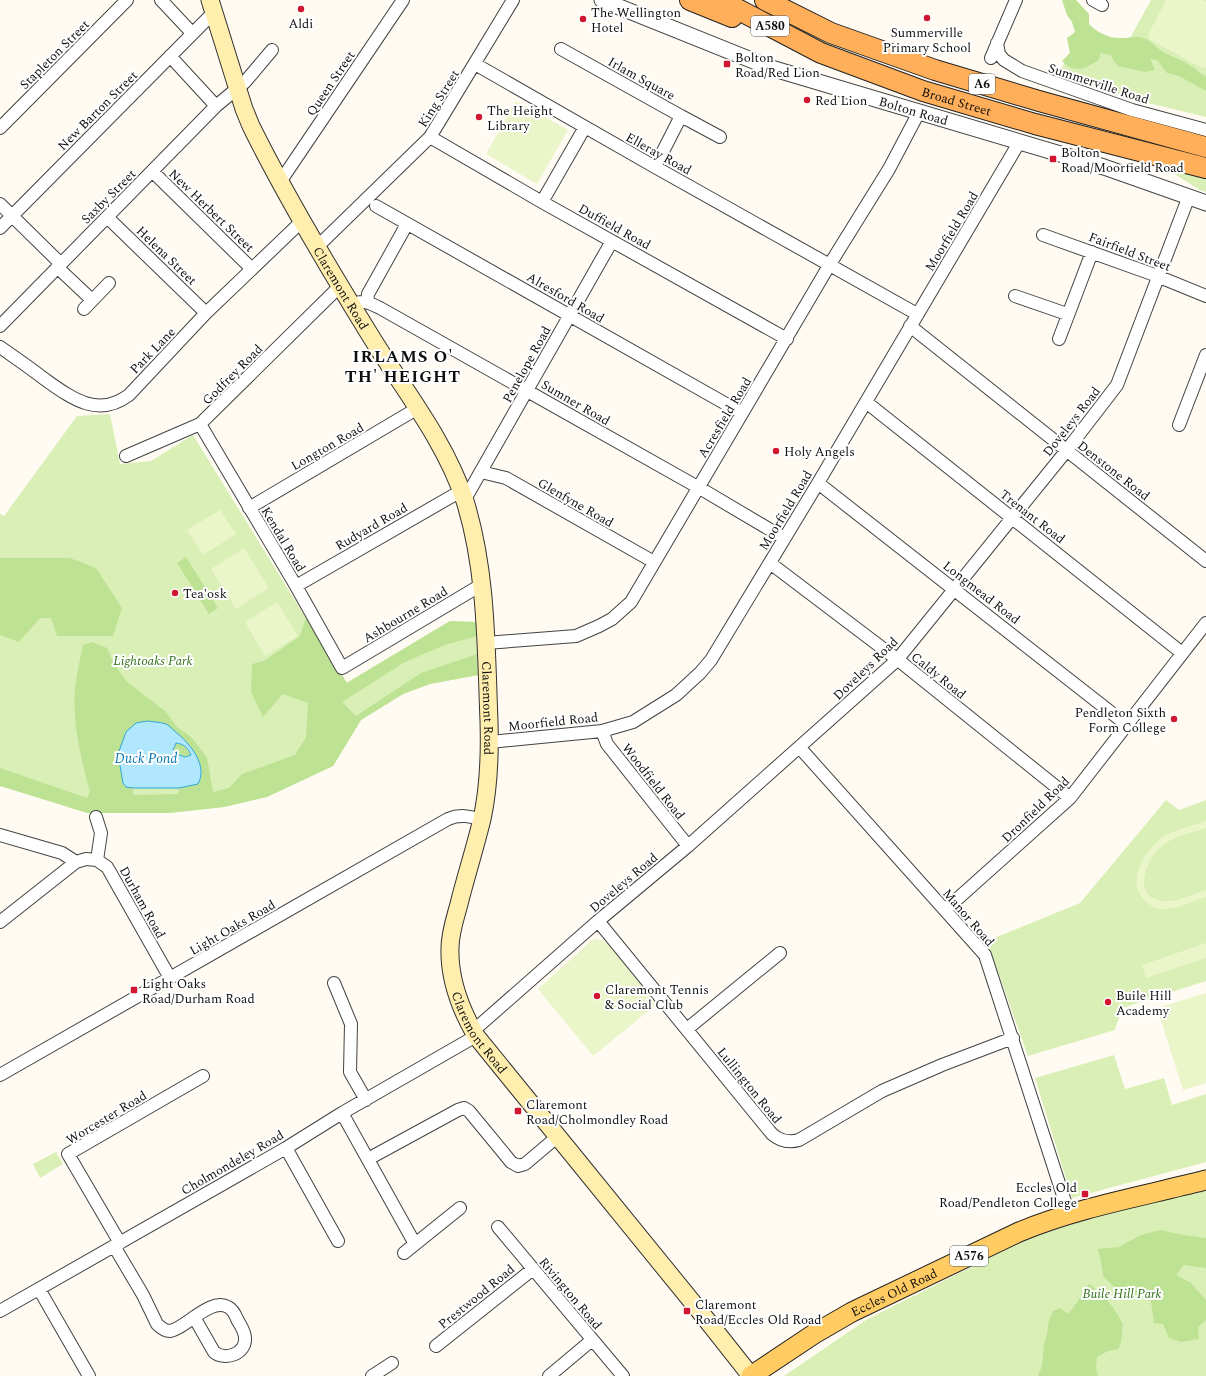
<svg xmlns="http://www.w3.org/2000/svg" width="1206" height="1376" font-family="Spectral,serif">
<style>
.green{fill:#d9efb6}
.forest{fill:#bee294;fill-rule:evenodd}
.pitch{fill:#eaf5c9}
.water{fill:#b1e7fd;stroke:#2fa7dc;fill-rule:evenodd}
.lines{fill:none;stroke-linecap:round;stroke-linejoin:round}
.minor-casing{stroke:#434343;stroke-width:14}
.tertiary-casing{stroke:#434343;stroke-width:17}
.secondary-casing{stroke:#323232;stroke-width:19}
.primary-casing{stroke:#212121;stroke-width:21}
.trunk-casing{stroke:#212121;stroke-width:22}
.minor{stroke:#fff;stroke-width:12}
.tertiary{stroke:#fff;stroke-width:15}
.secondary{stroke:#ffeead;stroke-width:17}
.primary{stroke:#ffcb62;stroke-width:19}
.trunk{stroke:#ffae59;stroke-width:20}
.poi-dot{fill:#d11730;stroke:#fff;stroke-width:1.5}
.labels{text-anchor:middle;stroke-width:4;stroke-linejoin:round;paint-order:stroke}
.shield{fill:#fff;stroke:#585858;stroke-width:1}
.shield-label{font-size:12px;font-weight:bold;fill:#101010}
.poi-label{font-size:13px;fill:#101010;stroke:#fff;text-anchor:start}
.street-label{font-size:13px;fill:#101010;stroke:#fff}
.park-label{font-size:13px;font-style:italic;fill:#327017;stroke:#fff}
.water-label{font-size:14px;font-style:italic;fill:#0977b1;stroke:#fff}
.district-label{font-size:17px;font-weight:bold;letter-spacing:1px;fill:#101010;stroke:#fff}
</style>
<rect width="100%" height="100%" fill="#fffbf2"/>
<path class="green" d="M 1151,0 L 1206,0 L 1206,117 L 1140,101 L 1057,77 L 1079,34 L 1124,49 Z
M 1168,170 L 1206,177 L 1206,192 L 1200,190 Z
M 110,414 L 120,464 L 151,461 L 193,435 L 346,683 L 450,621 L 476,622 L 478,675 L 430,684 L 403,694 L 361,720 L 333,766 L 267,797 L 224,807 L 169,813 L 0,786 L 0,514 L 4,516 L 77,416 Z
M 1166,800 L 1179,810 L 1206,800 L 1206,981 L 1122,1008 L 1115,1030 L 1028,1056 L 987,941 L 1080,903 Z
M 1114,1055 L 1125,1089 L 1164,1078 L 1172,1105 L 1206,1094 L 1206,1162 L 1072,1198 L 1035,1078 Z
M 56,1152 L 63,1164 L 40,1178 L 33,1164 Z
M 1206,1187 L 1206,1376 L 784,1376 L 866,1320 L 1045,1230 L 1055,1229 L 1075,1219 Z"/>
<path class="forest" d="M 1062,0 L 1076,0 L 1089,14 L 1089,24 C 1096,32 1110,39 1121,38 C 1130,38 1137,35 1146,39 C 1152,42 1157,48 1163,52 C 1172,57 1183,60 1191,66 C 1197,69 1199,74 1206,76 L 1206,91 L 1179,76 L 1167,73 L 1157,60 L 1150,59 L 1155,70 L 1145,72 L 1118,66 L 1113,60 L 1111,55 L 1100,53 L 1099,60 C 1084,69 1076,74 1062,61 L 1070,53 L 1067,38 L 1075,32 L 1072,22 L 1067,15 Z
M 186,557 L 218,608 L 209,614 L 177,563 Z
M 0,558 L 70,558 L 96,568 L 122,608 L 113,636 L 57,636 L 51,618 L 40,618 L 19,642 L 0,635 Z
M 306,617 L 347,683 L 450,621 L 476,622 L 477,636 L 445,645 L 405,662 L 342,702 L 356,716 L 421,673 L 477,654 L 478,675 L 430,684 L 403,694 L 361,720 L 333,766 L 267,797 L 224,807 L 169,813 L 87,813 L 0,786 L 0,768 L 87,798 L 90,792 C 81,758 72,723 75,688 C 77,673 80,659 83,645 L 92,642 L 107,648 L 113,662 L 126,681 L 165,711 L 177,727 L 191,737 L 207,757 L 213,792 L 229,788 L 242,774 L 295,755 L 306,737 L 308,703 L 283,694 L 263,717 L 251,692 L 252,664 L 264,661 L 300,636 ZM 170,727 L 191,747 L 198,784 L 179,788 L 178,794 L 133,795 L 133,788 L 126,787 Z
M 176,743 C 184,744 187,748 191,755 L 185,757 L 177,754 L 173,750 Z
M 1160,1230 L 1183,1235 L 1206,1238 L 1206,1268 L 1184,1265 L 1176,1275 L 1191,1283 L 1206,1300 L 1206,1320 L 1198,1327 L 1199,1339 L 1181,1342 L 1169,1338 L 1163,1324 L 1154,1323 L 1151,1302 L 1144,1295 L 1124,1297 L 1103,1276 L 1102,1266 L 1098,1249 L 1119,1247 L 1141,1235 Z
M 1089,1284 C 1104,1294 1116,1309 1123,1325 C 1120,1336 1124,1339 1118,1349 L 1108,1351 L 1097,1357 L 1096,1368 L 1098,1376 L 1038,1376 L 1042,1366 L 1044,1344 L 1047,1335 L 1049,1320 L 1053,1311 L 1060,1308 L 1068,1314 C 1077,1304 1082,1294 1089,1284 Z"/>
<path class="pitch" d="M 1166,0 L 1201,0 L 1206,2 L 1206,67 L 1202,68 L 1149,39 L 1148,35 Z
M 516,101 L 568,130 L 537,184 L 486,154 Z
M 220,510 L 236,534 L 203,555 L 187,530 Z
M 244,548 L 269,588 L 236,609 L 211,569 Z
M 277,602 L 298,636 L 265,656 L 245,622 Z
M 1206,821 L 1206,828 C 1191,833 1173,836 1161,847 C 1144,862 1132,898 1164,901 C 1175,903 1195,893 1206,890 L 1206,897 C 1193,901 1178,909 1165,909 C 1159,909 1152,907 1148,903 C 1123,887 1144,849 1163,837 C 1176,829 1192,826 1206,821 Z
M 595,939 L 602,940 L 608,944 L 657,1004 L 593,1056 L 538,989 L 591,941 Z
M 1206,943 L 1206,958 L 1146,978 L 1142,965 Z
M 1206,993 L 1206,1083 L 1183,1090 L 1157,1008 Z"/>
<path class="water" d="M 147,721 C 153,722 160,722 166,724 C 170,726 174,731 178,734 C 191,745 208,766 198,784 L 179,788 L 133,788 L 126,787 L 123,783 L 118,754 L 126,732 L 136,723 ZM 176,743 C 184,744 188,748 191,755 L 185,757 L 177,754 L 173,750 Z"/>
<g class="lines">
<defs>
<path id="minor" d="M 161,0 L 192,33
M 1093,0 L 1102,5
M 997,43 L 999,54 L 1004,60 L 1022,71 L 1132,110 L 1206,130
M 561,49 L 681,116 L 655,167
M 170,56 L 216,106
M 991,58 L 1016,0
M 475,64 L 655,167 L 917,314
M 681,116 L 720,137
M 0,128 L 127,0
M 430,137 L 542,202 L 787,339
M 153,172 L 252,269
M 280,182 L 403,0
M 542,202 L 585,127
M 0,204 L 61,264
M 376,206 L 742,413
M 108,218 L 206,313
M 0,228 L 214,12
M 1043,235 L 1152,274 L 1206,296
M 317,247 L 430,137 L 513,0
M 57,267 L 92,300
M 1015,296 L 1067,314
M 367,302 L 368,294 L 407,224
M 352,305 C 362,299 370,303 380,308 L 703,490 L 784,538
M 84,309 L 109,283
M 0,326 L 216,106 L 245,82 L 272,50
M 910,326 L 1206,561
M 1059,339 L 1092,252
M 0,347 C 14,357 29,367 43,378 C 70,397 97,419 129,395 L 206,313 L 302,221
M 866,402 L 1182,653
M 200,424 L 296,586 L 342,668 L 481,585
M 1179,425 L 1206,355
M 126,456 L 200,424 L 340,286
M 481,472 L 506,478 L 654,562
M 818,483 L 1127,725
M 464,501 L 612,241
M 249,508 L 418,408
M 770,563 L 902,663 L 1070,798
M 296,586 L 461,491
M 486,643 L 576,636 L 599,626 L 612,619 L 631,602 L 830,264 L 889,169 L 919,112
M 602,731 L 607,744 L 688,846
M 490,742 L 602,731 L 633,722 L 676,695 L 700,673 L 711,660 L 818,483 L 1020,141
M 800,748 L 985,955 L 1069,1214
M 96,817 L 101,833 L 97,860 L 107,867 L 110,872 L 170,978
M 0,835 L 62,853 L 76,862
M 945,910 L 1070,798 L 1206,623
M 598,921 L 772,1134 C 780,1141 788,1143 799,1140 L 882,1091 L 942,1065 L 1013,1038
M 0,922 L 76,862 L 86,859 L 97,860
M 334,983 L 351,1024 L 350,1072 L 366,1100
M 687,1029 L 780,953
M 473,1031 L 598,921 L 688,846 L 897,660 L 1067,450 L 1117,385 L 1189,196
M 0,1075 L 448,819 C 460,814 469,816 482,820
M 342,1113 L 415,1244
M 286,1148 L 338,1241
M 368,1159 L 458,1110 L 464,1108 L 469,1111 L 511,1162 L 518,1166 L 525,1164 L 557,1137
M 498,1227 L 623,1376
M 120,1243 L 68,1154 L 203,1076
M 114,1246 L 143,1295 L 157,1324 C 161,1328 165,1331 170,1331 C 185,1329 210,1297 228,1307 C 232,1309 235,1314 237,1319 C 240,1325 245,1331 245,1338 C 246,1354 225,1361 214,1352 L 194,1317
M 404,1253 L 460,1208
M 39,1289 L 89,1376
M 0,1311 L 286,1148 L 342,1113 L 476,1036
M 436,1346 L 533,1269
M 372,1376 L 392,1363
M 549,1376 L 592,1340"/>
<g id="tertiary">
<path id="s1" d="M 602,0 L 771,68 L 1104,167 L 1206,203"/>
</g>
<g id="secondary">
<path id="s2" d="M 210,0 L 244,109 L 251,126 C 286,197 328,267 370,335 C 403,389 445,440 465,501 C 487,572 486,648 489,721 C 490,754 489,787 482,819 C 475,848 466,876 459,904 C 455,919 450,933 450,948 C 449,979 461,1010 476,1036 L 702,1314 L 751,1376"/>
</g>
<g id="primary">
<path id="s3" d="M 751,1376 L 814,1334 L 852,1312 L 1019,1232 C 1079,1207 1144,1196 1206,1180"/>
</g>
<g id="trunk">
<path d="M 690,0 L 732,17"/>
<path id="s4" d="M 720,0 L 821,53 L 923,91 L 1035,124 L 1206,168"/>
<path d="M 765,0 L 831,33 L 935,70 L 1039,101 L 1206,147"/>
</g>
</defs>
<use href="#minor" class="minor-casing"/>
<use href="#tertiary" class="tertiary-casing"/>
<use href="#secondary" class="secondary-casing"/>
<use href="#primary" class="primary-casing"/>
<use href="#trunk" class="trunk-casing"/>
<use href="#minor" class="minor"/>
<use href="#tertiary" class="tertiary"/>
<use href="#secondary" class="secondary"/>
<use href="#primary" class="primary"/>
<use href="#trunk" class="trunk"/>
</g>
<g class="poi-dot">
<circle cx="301" cy="9" r="4"/>
<circle cx="927" cy="18" r="4"/>
<circle cx="583" cy="19" r="4"/>
<rect x="723" y="60" width="8" height="8" rx="2"/>
<circle cx="807" cy="100" r="4"/>
<circle cx="479" cy="117" r="4"/>
<rect x="1049" y="155" width="8" height="8" rx="2"/>
<circle cx="776" cy="451" r="4"/>
<circle cx="175" cy="593" r="4"/>
<circle cx="1174" cy="719" r="4"/>
<rect x="130" y="986" width="8" height="8" rx="2"/>
<circle cx="597" cy="996" r="4"/>
<circle cx="1108" cy="1002" r="4"/>
<rect x="514" y="1107" width="8" height="8" rx="2"/>
<rect x="1081" y="1190" width="8" height="8" rx="2"/>
<rect x="683" y="1307" width="8" height="8" rx="2"/>
</g>
<g class="labels">
<g class="shield">
<rect x="751" y="16" width="38" height="20" rx="3"/>
<rect x="969" y="74" width="26" height="20" rx="3"/>
<rect x="950" y="1246" width="38" height="20" rx="3"/>
</g>
<g class="shield-label">
<text x="770" y="30">A580</text>
<text x="982" y="88">A6</text>
<text x="969" y="1260">A576</text>
</g>
<g class="poi-label">
<text x="591" y="17">The Wellington<tspan x="591" dy="15">Hotel</tspan></text>
<text x="301" y="28" text-anchor="middle">Aldi</text>
<text x="927" y="37" text-anchor="middle">Summerville<tspan x="927" dy="15">Primary School</tspan></text>
<text x="735" y="62">Bolton<tspan x="735" dy="15">Road/Red Lion</tspan></text>
<text x="815" y="105">Red Lion</text>
<text x="487" y="115">The Height<tspan x="487" dy="15">Library</tspan></text>
<text x="1061" y="157">Bolton<tspan x="1061" dy="15">Road/Moorfield Road</tspan></text>
<text x="784" y="456">Holy Angels</text>
<text x="183" y="598">Tea'osk</text>
<text x="1166" y="717" text-anchor="end">Pendleton Sixth<tspan x="1166" dy="15">Form College</tspan></text>
<text x="142" y="988">Light Oaks<tspan x="142" dy="15">Road/Durham Road</tspan></text>
<text x="605" y="994">Claremont Tennis<tspan x="605" dy="15">&amp; Social Club</tspan></text>
<text x="1116" y="1000">Buile Hill<tspan x="1116" dy="15">Academy</tspan></text>
<text x="526" y="1109">Claremont<tspan x="526" dy="15">Road/Cholmondley Road</tspan></text>
<text x="1077" y="1192" text-anchor="end">Eccles Old<tspan x="1077" dy="15">Road/Pendleton College</tspan></text>
<text x="695" y="1309">Claremont<tspan x="695" dy="15">Road/Eccles Old Road</tspan></text>
</g>
<g class="street-label">
<text transform="translate(54 54) rotate(-45)" y="5">Stapleton Street</text>
<text transform="translate(642 78) rotate(29)" y="5">Irlam Square</text>
<text transform="translate(330 83) rotate(-56)" y="5">Queen Street</text>
<text transform="translate(1099 83) rotate(18)" y="5">Summerville Road</text>
<text transform="translate(438 98) rotate(-58)" y="5">King Street</text>
<text dy="5" stroke="none"><textPath href="#s4" startOffset="258">Broad Street</textPath></text>
<text transform="translate(97 110) rotate(-45)" y="5">New Barton Street</text>
<text dy="5" stroke="none"><textPath href="#s1" startOffset="331">Bolton Road</textPath></text>
<text transform="translate(659 153) rotate(29)" y="5">Elleray Road</text>
<text transform="translate(108 196) rotate(-45)" y="5">Saxby Street</text>
<text transform="translate(212 210) rotate(44)" y="5">New Herbert Street</text>
<text transform="translate(615 226) rotate(29)" y="5">Duffield Road</text>
<text transform="translate(951 231) rotate(-59)" y="5">Moorfield Road</text>
<text transform="translate(1130 251) rotate(21)" y="5">Fairfield Street</text>
<text transform="translate(167 255) rotate(44)" y="5">Helena Street</text>
<text dy="5" stroke="none"><textPath href="#s2" startOffset="318">Claremont Road</textPath></text>
<text transform="translate(566 297) rotate(30)" y="5">Alresford Road</text>
<text transform="translate(152 350) rotate(-46)" y="5">Park Lane</text>
<text transform="translate(526 364) rotate(-61)" y="5">Penelope Road</text>
<text transform="translate(232 374) rotate(-45)" y="5">Godfrey Road</text>
<text transform="translate(576 402) rotate(30)" y="5">Sumner Road</text>
<text transform="translate(724 417) rotate(-59)" y="5">Acresfield Road</text>
<text transform="translate(1071 421) rotate(-52)" y="5">Doveleys Road</text>
<text transform="translate(327 446) rotate(-30)" y="5">Longton Road</text>
<text transform="translate(1114 470) rotate(38)" y="5">Denstone Road</text>
<text transform="translate(576 502) rotate(30)" y="5">Glenfyne Road</text>
<text transform="translate(785 510) rotate(-59)" y="5">Moorfield Road</text>
<text transform="translate(1033 516) rotate(38)" y="5">Trenant Road</text>
<text transform="translate(371 526) rotate(-30)" y="5">Rudyard Road</text>
<text transform="translate(284 539) rotate(59)" y="5">Kendal Road</text>
<text transform="translate(982 592) rotate(38)" y="5">Longmead Road</text>
<text transform="translate(405 614) rotate(-31)" y="5">Ashbourne Road</text>
<text transform="translate(865 668) rotate(-44)" y="5">Doveleys Road</text>
<text transform="translate(939 675) rotate(39)" y="5">Caldy Road</text>
<text dy="5" stroke="none"><textPath href="#s2" startOffset="774">Claremont Road</textPath></text>
<text transform="translate(553 721) rotate(-6)" y="5">Moorfield Road</text>
<text transform="translate(654 781) rotate(52)" y="5">Woodfield Road</text>
<text transform="translate(1035 809) rotate(-44)" y="5">Dronfield Road</text>
<text transform="translate(623 882) rotate(-40)" y="5">Doveleys Road</text>
<text transform="translate(143 902) rotate(61)" y="5">Durham Road</text>
<text transform="translate(969 917) rotate(49)" y="5">Manor Road</text>
<text transform="translate(232 927) rotate(-30)" y="5">Light Oaks Road</text>
<text dy="5" stroke="none"><textPath href="#s2" startOffset="1110">Claremont Road</textPath></text>
<text transform="translate(750 1085) rotate(51)" y="5">Lullington Road</text>
<text transform="translate(106 1117) rotate(-31)" y="5">Worcester Road</text>
<text transform="translate(232 1162) rotate(-30)" y="5">Cholmondeley Road</text>
<text dy="5" stroke="none"><textPath href="#s3" startOffset="166">Eccles Old Road</textPath></text>
<text transform="translate(571 1293) rotate(50)" y="5">Rivington Road</text>
<text transform="translate(476 1296) rotate(-39)" y="5">Prestwood Road</text>
</g>
<g class="park-label">
<text x="153" y="665">Lightoaks Park</text>
<text x="1122" y="1298">Buile Hill Park</text>
</g>
<g class="water-label">
<text x="146" y="763">Duck Pond</text>
</g>
<g class="district-label">
<text x="403" y="362">IRLAMS O'<tspan x="403" dy="20">TH' HEIGHT</tspan></text>
</g>
</g>
</svg>
